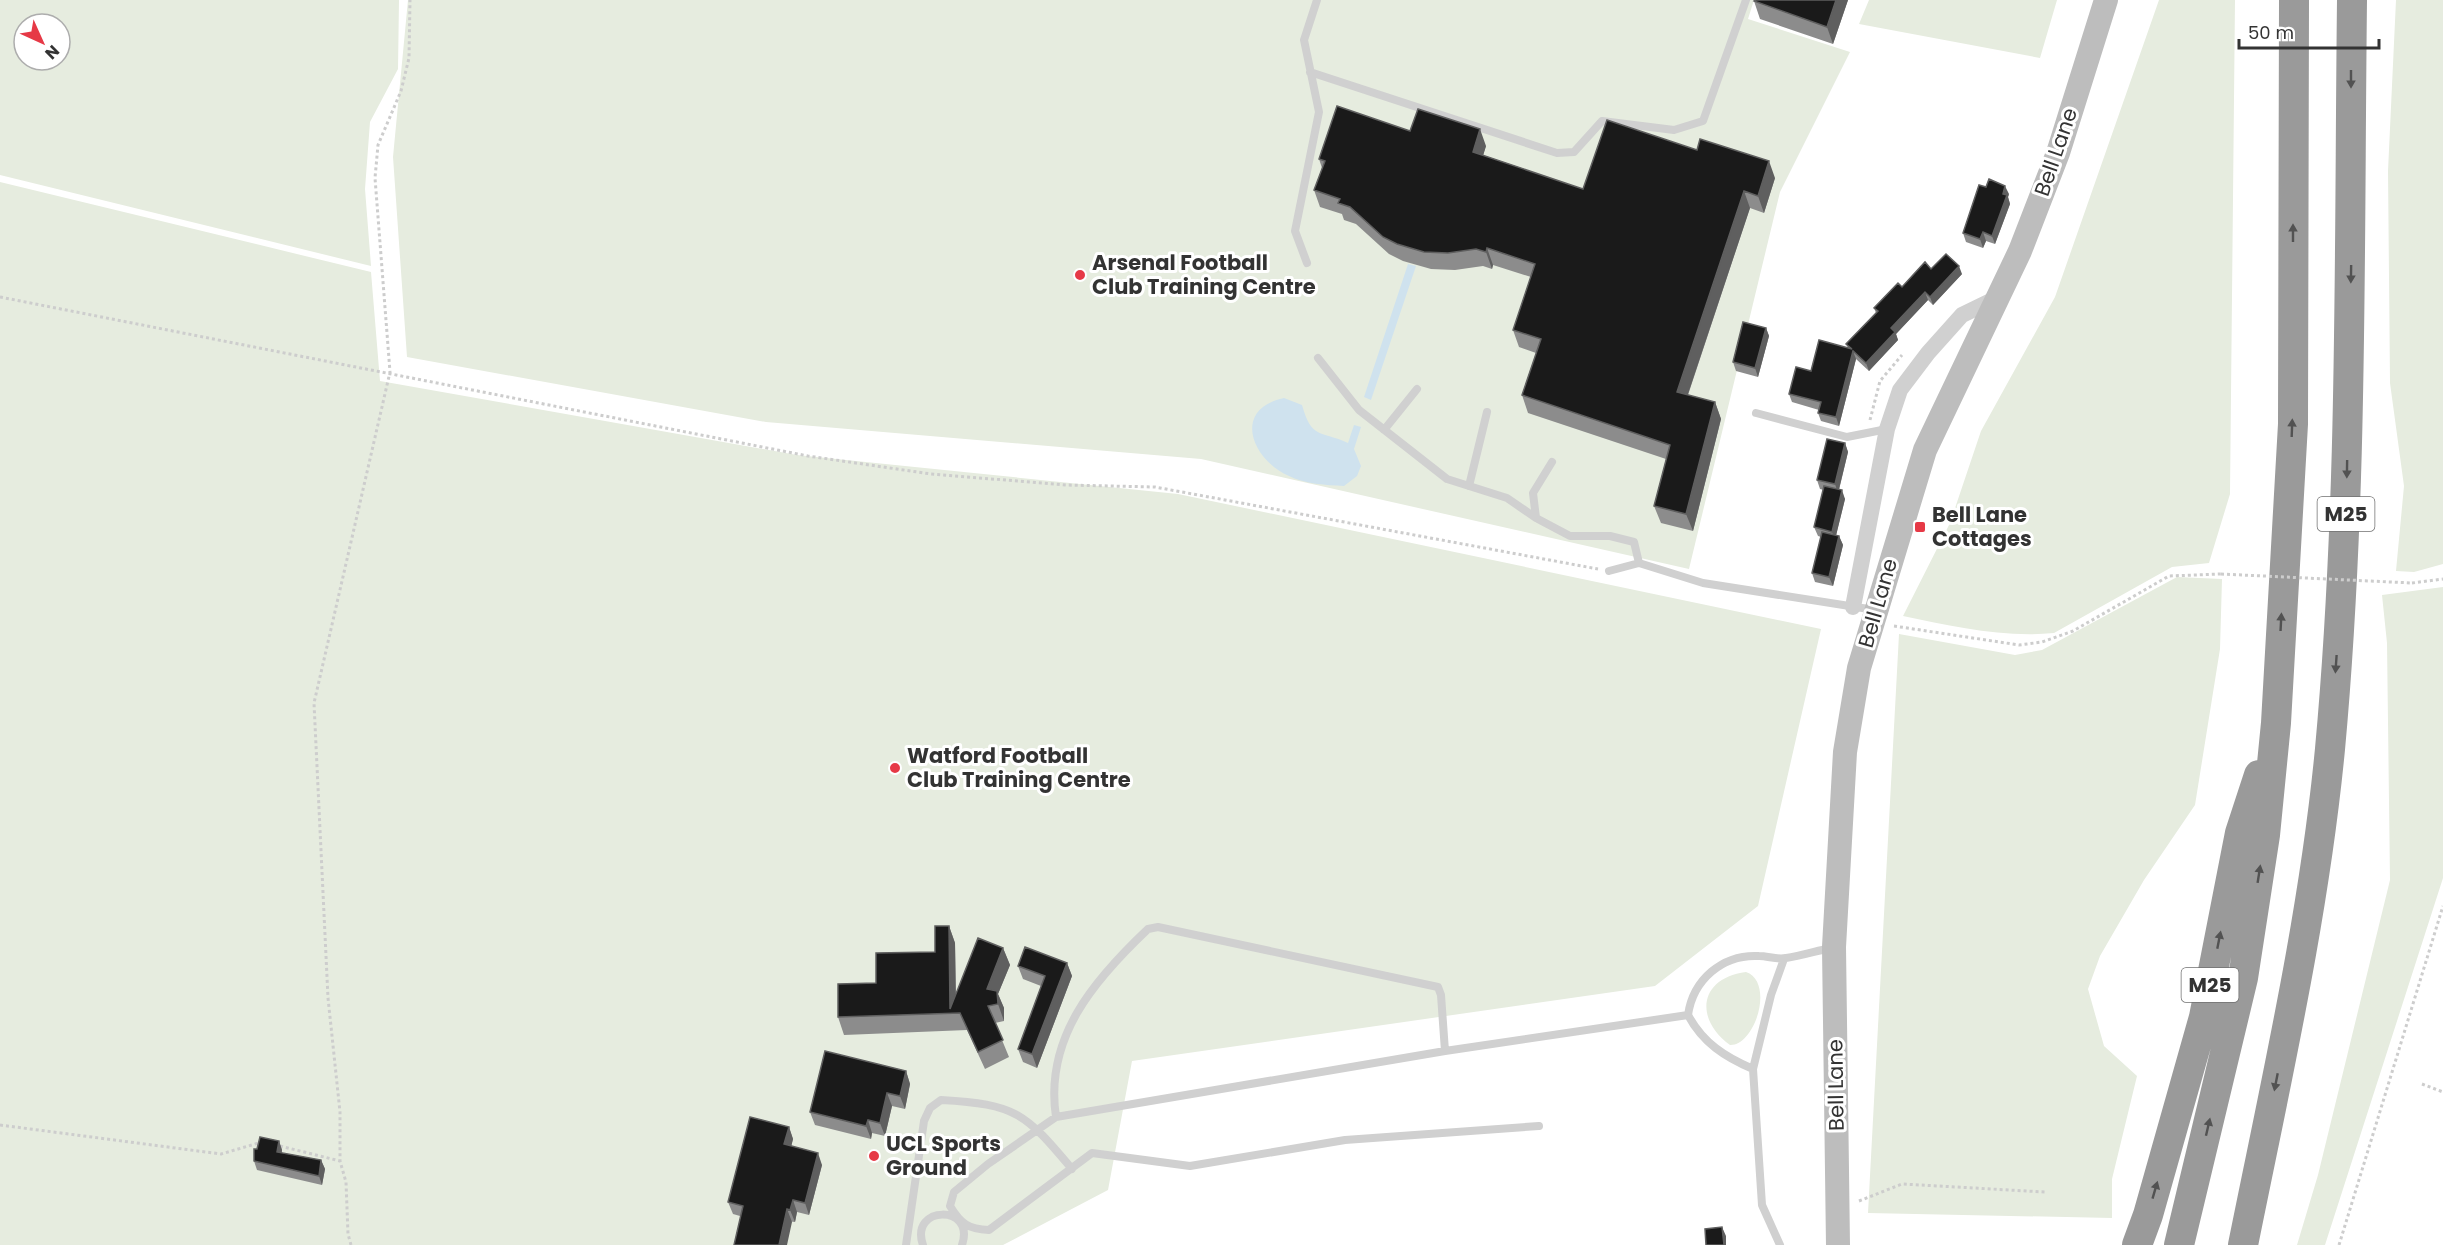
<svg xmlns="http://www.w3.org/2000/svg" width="2443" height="1245" font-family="Poppins,sans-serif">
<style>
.green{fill:#e6ecdf;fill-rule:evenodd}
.water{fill:#cfe2ee}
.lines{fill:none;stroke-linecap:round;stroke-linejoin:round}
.path{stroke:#cdcdcd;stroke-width:3;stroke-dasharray:3 3;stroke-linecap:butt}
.service{stroke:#d0d0d0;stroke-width:8}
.minor{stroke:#d0d0d0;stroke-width:16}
.secondary{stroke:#bdbdbd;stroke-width:24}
.motorway{stroke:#9a9a9a;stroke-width:30}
.path-bridge{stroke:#cdcdcd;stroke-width:3;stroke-dasharray:3 3;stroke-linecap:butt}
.wall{fill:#8c8c8c}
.shaded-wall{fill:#5f5f5f}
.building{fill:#1a1a1a;stroke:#5f5f5f;stroke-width:1.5}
.oneway{fill:#525252}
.poi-dot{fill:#e63946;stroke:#fff;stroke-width:2}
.labels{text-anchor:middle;stroke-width:6;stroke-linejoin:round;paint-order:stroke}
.shield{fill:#fff;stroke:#707070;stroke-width:1.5}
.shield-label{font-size:20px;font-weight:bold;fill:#333}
.street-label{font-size:21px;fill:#333;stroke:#fff}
.poi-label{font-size:21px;font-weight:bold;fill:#333;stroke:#fff;text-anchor:start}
</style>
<rect width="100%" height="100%" fill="#fff"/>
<path class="green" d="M 0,0 L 399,0 L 398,69 L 370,122 L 365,189 L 371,266 L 0,175 ZM 24,24 L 60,24 L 60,60 L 24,60 Z
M 408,0 L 1754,0 L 1748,19 L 1850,52 L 1780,192 L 1689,569 L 1201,459 L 766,422 L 407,357 L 393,157 Z
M 1869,0 L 2057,0 L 2040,58 L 1859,24 Z
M 2159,0 L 2235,0 L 2230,494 L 2209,563 L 2172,567 L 2054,633 C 2003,638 1952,626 1903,616 L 1950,523 L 1981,431 L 2055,297 Z
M 2396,0 L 2443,0 L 2443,564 L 2414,572 L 2396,571 L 2404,486 L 2390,383 L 2388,171 Z
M 0,182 L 371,272 L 380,381 L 797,455 L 1178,494 L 1821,629 L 1758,906 L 1655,986 L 1132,1061 L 1108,1190 L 1003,1245 L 0,1245 Z
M 2177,577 L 2222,579 L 2220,649 L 2195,805 L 2144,880 L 2100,956 L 2088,989 L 2104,1046 L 2137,1076 L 2112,1179 L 2112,1218 L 1868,1213 L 1899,634 L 2015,655 L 2042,650 Z
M 2443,587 L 2443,878 L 2325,1245 L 2297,1245 L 2318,1175 L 2390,880 L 2387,643 L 2382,595 Z
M 1746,972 C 1775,982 1755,1046 1730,1045 C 1694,1019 1699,978 1746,972 Z"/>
<path class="water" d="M 1408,264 L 1416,266 L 1371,400 L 1364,397 Z
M 1284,398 L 1302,405 C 1312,440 1320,430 1348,443 L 1354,425 L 1361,427 L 1354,449 L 1361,466 L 1357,476 L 1344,486 C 1326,485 1305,484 1289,476 C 1251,459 1232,409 1284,398 Z"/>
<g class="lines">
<path class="path" d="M 0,297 L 808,456 L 931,474 L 1066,485 L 1155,487 L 1598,569
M 1870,420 L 1880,381 L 1902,355
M 2412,583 L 2443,579
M 1894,626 L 2019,645 L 2042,642 L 2073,631 L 2169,576 L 2221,574
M 2422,1084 L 2443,1092
M 0,1125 L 221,1154 L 262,1142
M 280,1146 L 340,1161
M 1859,1201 L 1902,1184 L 2045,1192
M 351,1245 L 348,1234 L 346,1182 L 340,1161 L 340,1112 L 328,998 L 314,703 L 390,372 L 375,178 L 378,145 L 401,91 L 409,58 L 410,0
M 2339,1245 L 2443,906"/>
<path class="service" d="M 1310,72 L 1557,153 L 1574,152 L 1602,121 L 1674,130 L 1703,121 L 1746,0
M 1307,263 L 1295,231 L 1319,112 L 1304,40 L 1317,0
M 1318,358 L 1359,410 L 1447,479 L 1507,498 L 1536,518
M 1756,413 L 1847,437 L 1887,429
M 1384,430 L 1417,389
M 1552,462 L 1533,493 L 1536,518 L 1570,536 L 1610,536 L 1634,542 L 1639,563
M 1469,486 L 1487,412
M 1609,571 L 1639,563 L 1703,583 L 1875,610
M 1688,1015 C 1693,980 1722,954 1759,956 C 1768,956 1777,960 1786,958 C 1801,956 1816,951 1831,948
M 1056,1117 C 1044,1038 1094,980 1148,929 L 1158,927 L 1438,987 L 1441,995 L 1445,1051
M 1539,1126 L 1345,1140 L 1190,1166 L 1092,1153 L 989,1230 C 968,1229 961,1224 950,1206 L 954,1192 L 988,1164 L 1056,1117 L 1445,1051 L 1688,1015 C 1703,1043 1725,1057 1753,1069
M 906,1245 L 924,1121 L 930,1108 L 941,1100 C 1016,1104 1025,1113 1072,1169
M 923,1245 C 909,1205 976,1204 962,1245
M 1780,1245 L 1762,1205 L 1753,1069 L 1771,995 L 1784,959"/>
<path class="minor" d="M 1853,607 L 1887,429 L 1900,390 L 1928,353 L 1962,315 L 1997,298"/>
<path class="secondary" d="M 1838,1245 L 1834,947 L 1845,752 L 1859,668 L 1925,450 L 2020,251 L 2058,153 L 2106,0"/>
<path class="motorway" d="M 2137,1245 L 2148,1215 L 2204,1017 L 2240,833 L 2259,775
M 2179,1245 L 2243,978 L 2265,835 L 2276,723 L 2293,424 L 2294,0
M 2243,1245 C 2276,1081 2314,916 2330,749 C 2353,500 2349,250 2352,0"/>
<path class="path-bridge" d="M 2221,574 L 2412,583"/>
</g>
<path class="wall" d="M 1848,0 L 1833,44 L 1760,19 L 1754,1 Z
M 1486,146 L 1483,155 L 1583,189 L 1775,178 L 1764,213 L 1750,208 L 1688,395 L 1715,402 L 1721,419 L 1693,531 L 1661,523 L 1654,506 L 1666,459 L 1528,413 L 1522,395 L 1536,353 L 1519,347 L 1513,330 L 1531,277 L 1493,265 L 1492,269 L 1483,266 L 1455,270 L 1431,269 L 1403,261 L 1389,254 L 1356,224 L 1344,220 L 1342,214 L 1320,207 L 1314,190 L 1322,168 L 1319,159 Z
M 2009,194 L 2008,197 L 2010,204 L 1995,244 L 1986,241 L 1983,248 L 1966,242 L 1963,233 Z
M 1931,269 L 1962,274 L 1933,305 L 1928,300 L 1896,334 L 1898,340 L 1869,371 L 1856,359 L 1839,426 L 1821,421 L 1818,413 L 1819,410 L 1792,402 L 1789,394 L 1811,371 L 1848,348 L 1846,344 L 1876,313 L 1874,308 L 1902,287 Z
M 1766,328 L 1769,336 L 1758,377 L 1736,371 L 1733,362 Z
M 1845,443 L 1848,452 L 1839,490 L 1845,499 L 1836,535 L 1839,536 L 1843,545 L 1833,586 L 1815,582 L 1812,573 L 1821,537 L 1818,536 L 1814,527 L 1824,490 L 1820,489 L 1817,480 Z
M 949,926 L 955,943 L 956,994 L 1003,948 L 1010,965 L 998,994 L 1004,1008 L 1004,1021 L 995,1023 L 1009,1057 L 985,1069 L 967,1030 L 844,1035 L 838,1017 L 876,983 L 935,952 Z
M 1067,963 L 1072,976 L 1037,1068 L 1023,1062 L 1018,1049 L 1041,986 L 1023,979 L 1018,966 Z
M 906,1071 L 910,1084 L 905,1109 L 892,1106 L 885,1136 L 872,1133 L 871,1139 L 815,1125 L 810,1112 Z
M 789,1127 L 793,1139 L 791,1146 L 822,1165 L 809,1215 L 797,1212 L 795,1222 L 740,1216 L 733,1214 L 728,1202 Z
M 279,1141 L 282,1150 L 282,1153 L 321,1160 L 325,1169 L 322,1185 L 257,1170 L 254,1161 L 257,1149 Z"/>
<path class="shaded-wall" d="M 1836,0 L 1848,0 L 1833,44 L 1827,27 Z
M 1480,129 L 1486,146 L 1479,169 L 1473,152 Z
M 1769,161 L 1775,178 L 1764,213 L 1758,196 Z
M 2005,186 L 2009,194 L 2008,197 L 2010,204 L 1995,244 L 1992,236 Z
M 1744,191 L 1750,208 L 1683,409 L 1677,392 Z
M 1983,232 L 1986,241 L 1983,248 L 1980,239 Z
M 1487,248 L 1493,265 L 1492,269 L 1486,252 Z
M 1959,266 L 1962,274 L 1933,305 L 1930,297 Z
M 1925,292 L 1928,300 L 1896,334 L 1898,340 L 1869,371 L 1866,363 L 1891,328 Z
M 1766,328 L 1769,336 L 1758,377 L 1755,368 Z
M 1853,351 L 1856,359 L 1839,426 L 1836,417 Z
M 1715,402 L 1721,419 L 1693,531 L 1686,514 Z
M 1845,443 L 1848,452 L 1838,493 L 1835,484 Z
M 1842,490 L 1845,499 L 1835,540 L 1832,532 Z
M 1839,536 L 1843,545 L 1833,586 L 1829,577 Z
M 949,926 L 955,943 L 956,1013 L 950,1009 Z
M 1003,948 L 1010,965 L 998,994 L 1004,1008 L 1004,1021 L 998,1004 L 987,989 Z
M 1067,963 L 1072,976 L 1037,1068 L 1032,1054 Z
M 906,1071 L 910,1084 L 905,1109 L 900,1096 Z
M 887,1093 L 892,1106 L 885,1136 L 880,1123 Z
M 868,1120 L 872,1133 L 871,1139 L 866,1126 Z
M 789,1127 L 793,1139 L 789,1156 L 784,1144 Z
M 279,1141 L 282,1150 L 280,1161 L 277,1152 Z
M 818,1153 L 822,1165 L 809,1215 L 805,1203 Z
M 321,1160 L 325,1169 L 322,1185 L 319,1176 Z
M 793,1200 L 797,1212 L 795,1222 L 790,1210 Z
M 787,1209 L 792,1222 L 787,1245 L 779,1245 Z
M 1722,1227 L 1726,1236 L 1726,1245 L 1724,1245 Z"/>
<path class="building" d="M 1755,0 L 1836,0 L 1827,27 L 1754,1 Z
M 1337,106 L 1410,131 L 1418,109 L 1480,129 L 1473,152 L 1583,189 L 1607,120 L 1697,150 L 1700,139 L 1769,161 L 1758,196 L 1744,191 L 1677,392 L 1715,402 L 1686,514 L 1654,506 L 1670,445 L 1522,395 L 1541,339 L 1513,330 L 1535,264 L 1487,248 L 1486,252 L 1476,249 L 1448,253 L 1424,252 L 1397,244 L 1383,237 L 1350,207 L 1338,203 L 1340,199 L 1314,190 L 1325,161 L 1319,159 Z
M 1989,179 L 2005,186 L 2003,194 L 2007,195 L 1992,236 L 1983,232 L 1980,239 L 1963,233 L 1979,185 L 1986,187 Z
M 1946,254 L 1959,266 L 1930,297 L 1925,292 L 1891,328 L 1895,332 L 1866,363 L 1853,351 L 1836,417 L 1818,413 L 1821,402 L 1789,394 L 1796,367 L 1811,371 L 1819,340 L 1852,349 L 1846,344 L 1878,311 L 1874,308 L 1898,283 L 1902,287 L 1925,262 L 1931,269 Z
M 1743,322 L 1766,328 L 1755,368 L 1733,362 Z
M 1827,439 L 1845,443 L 1835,484 L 1817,480 Z
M 1824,486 L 1842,490 L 1832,532 L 1814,527 Z
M 1822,532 L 1839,536 L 1829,577 L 1812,573 Z
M 935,926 L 949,926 L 950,1009 L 978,938 L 1003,948 L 987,989 L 997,991 L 998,1004 L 988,1006 L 1003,1040 L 978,1052 L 960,1013 L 838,1017 L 838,984 L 876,983 L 876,953 L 935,952 Z
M 1025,947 L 1067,963 L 1032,1054 L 1018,1049 L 1045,976 L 1018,966 Z
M 825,1051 L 906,1071 L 900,1096 L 887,1093 L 880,1123 L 868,1120 L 866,1126 L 810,1112 Z
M 750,1117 L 789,1127 L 784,1144 L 818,1153 L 805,1203 L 793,1200 L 790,1210 L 787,1209 L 779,1245 L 734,1245 L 743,1206 L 728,1202 Z
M 260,1137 L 279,1141 L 277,1152 L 321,1160 L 319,1176 L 254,1161 L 254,1149 L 257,1149 Z
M 1722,1227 L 1724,1245 L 1706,1245 L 1705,1229 Z"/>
<defs><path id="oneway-solid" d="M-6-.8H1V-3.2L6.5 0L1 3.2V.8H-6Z" transform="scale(1.5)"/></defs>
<g class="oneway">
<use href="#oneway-solid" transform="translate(2351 79) rotate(90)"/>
<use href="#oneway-solid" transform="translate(2293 233) rotate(-90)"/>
<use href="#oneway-solid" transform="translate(2351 274) rotate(91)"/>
<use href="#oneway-solid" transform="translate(2292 428) rotate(-88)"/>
<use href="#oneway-solid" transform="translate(2347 469) rotate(91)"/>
<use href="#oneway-solid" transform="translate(2281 622) rotate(-87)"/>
<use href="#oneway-solid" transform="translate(2336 664) rotate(94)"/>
<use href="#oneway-solid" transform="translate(2259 874) rotate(-81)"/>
<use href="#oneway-solid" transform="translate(2219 940) rotate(-79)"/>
<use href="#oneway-solid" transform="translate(2276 1082) rotate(101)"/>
<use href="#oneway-solid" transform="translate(2208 1127) rotate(-77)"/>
<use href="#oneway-solid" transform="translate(2155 1190) rotate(-74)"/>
</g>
<g class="poi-dot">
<circle cx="1080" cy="275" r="6"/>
<rect x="1914" y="521" width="12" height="12" rx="3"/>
<circle cx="895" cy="768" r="6"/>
<circle cx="874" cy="1156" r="6"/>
</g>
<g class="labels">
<g class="shield">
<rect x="2317.5" y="497" width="57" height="34" rx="4.5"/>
<rect x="2181.5" y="968" width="57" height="34" rx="4.5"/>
</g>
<g class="shield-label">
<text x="2346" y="521">M25</text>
<text x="2210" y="992">M25</text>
</g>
<g class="street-label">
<text transform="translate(2056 152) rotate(-71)" y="7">Bell Lane</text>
<text transform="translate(1878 603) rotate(-74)" y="7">Bell Lane</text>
<text transform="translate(1836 1085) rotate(-91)" y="7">Bell Lane</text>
</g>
<g class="poi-label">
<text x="1092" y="270">Arsenal Football<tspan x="1092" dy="24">Club Training Centre</tspan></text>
<text x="1932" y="522">Bell Lane<tspan x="1932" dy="24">Cottages</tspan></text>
<text x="907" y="763">Watford Football<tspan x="907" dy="24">Club Training Centre</tspan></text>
<text x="886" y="1151">UCL Sports<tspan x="886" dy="24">Ground</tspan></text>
</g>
</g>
<g transform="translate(42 42) rotate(135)"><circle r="28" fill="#ffffff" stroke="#adadad" stroke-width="1.5"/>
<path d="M0-4.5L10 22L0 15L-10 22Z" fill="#e63946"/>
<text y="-9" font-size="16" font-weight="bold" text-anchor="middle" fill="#333333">N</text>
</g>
<path d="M2239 39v9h140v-9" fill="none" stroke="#333333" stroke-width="3"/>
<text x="2248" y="39" font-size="18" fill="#333333" stroke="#ffffff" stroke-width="4.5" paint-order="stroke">50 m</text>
</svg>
